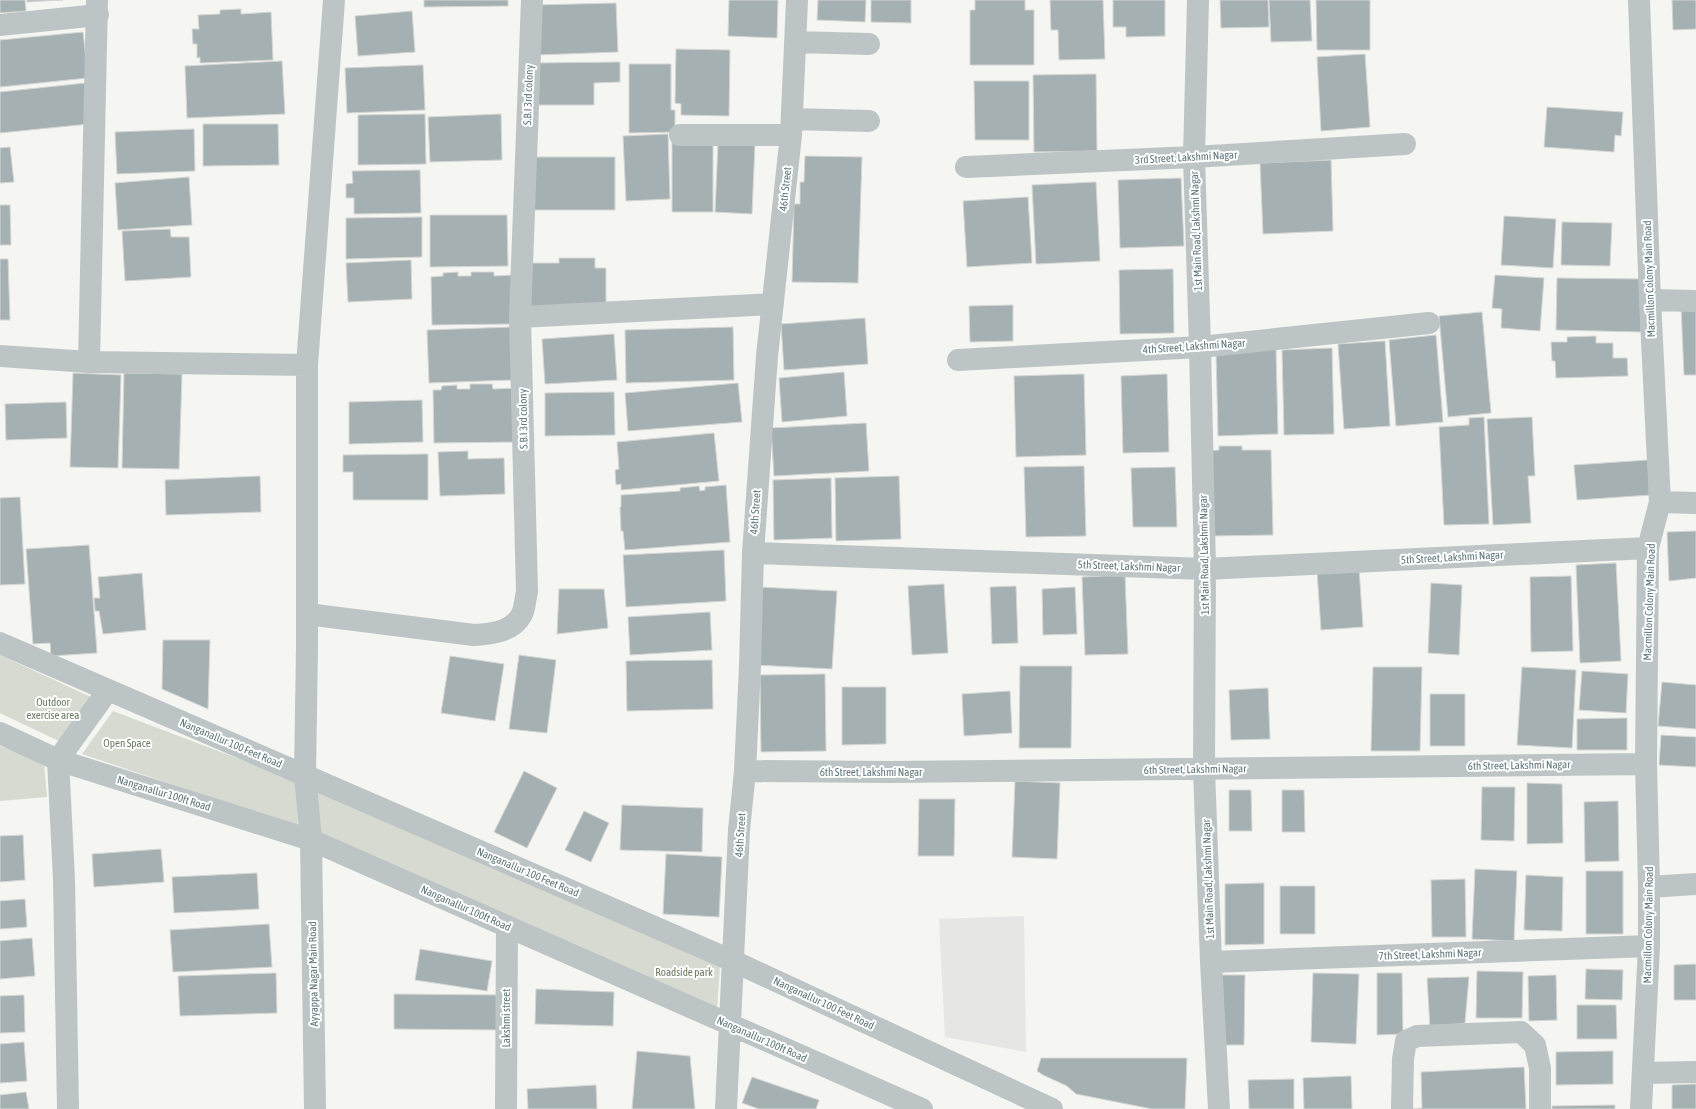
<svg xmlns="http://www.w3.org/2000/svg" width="1696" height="1109" font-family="'Asap Condensed',sans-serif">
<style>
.built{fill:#e6e6e5}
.green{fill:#d6dad0}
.building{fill:#a5b0b3;stroke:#d6d6d4}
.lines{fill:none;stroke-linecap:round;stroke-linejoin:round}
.minor{stroke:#bdc4c6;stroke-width:22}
.labels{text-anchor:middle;stroke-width:4;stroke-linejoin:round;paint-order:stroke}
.street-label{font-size:11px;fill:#5f767d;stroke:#fff}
.park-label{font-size:11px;fill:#6b7a62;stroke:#fff}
</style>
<rect width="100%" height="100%" fill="#f5f5f1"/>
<path class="built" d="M 1024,916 L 1026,1052 L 945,1037 L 939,919 Z"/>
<path class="green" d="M 0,655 L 91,697 L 65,744 L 0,713 Z
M 113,711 L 297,781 L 298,827 L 82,754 Z
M 0,746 L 44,763 L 47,797 L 0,801 Z
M 314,788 L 720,965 L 717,1010 L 317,834 Z"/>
<path class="building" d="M 0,0 L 25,0 L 26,11 L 0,13 Z
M 27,0 L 63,0 L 27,2 Z
M 424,0 L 508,0 L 508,6 L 424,7 Z
M 729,0 L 778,0 L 777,38 L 728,36 Z
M 818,0 L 866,0 L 865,22 L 817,20 Z
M 871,0 L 911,0 L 911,23 L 871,22 Z
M 975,0 L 1025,0 L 1025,10 L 1034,10 L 1034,65 L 970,65 L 970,10 L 975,10 Z
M 1050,0 L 1103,0 L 1105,59 L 1059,60 L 1058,30 L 1051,30 Z
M 1113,0 L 1165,0 L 1165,36 L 1126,37 L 1126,27 L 1113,27 Z
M 1220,0 L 1268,0 L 1269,27 L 1221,28 Z
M 1269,0 L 1310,0 L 1312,41 L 1271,42 Z
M 1316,0 L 1370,0 L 1370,50 L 1317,50 Z
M 1672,0 L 1696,0 L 1696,29 L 1673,30 Z
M 616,3 L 618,52 L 537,55 L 535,5 Z
M 241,9 L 241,14 L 271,12 L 273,60 L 200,63 L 200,57 L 197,58 L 197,44 L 193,44 L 192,29 L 199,29 L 198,15 L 220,14 L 220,10 Z
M 412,11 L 415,52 L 358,56 L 355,16 Z
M 83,32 L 88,78 L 0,87 L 0,40 Z
M 676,49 L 730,50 L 729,116 L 681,115 L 681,104 L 675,103 Z
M 1365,54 L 1370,127 L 1321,131 L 1317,57 Z
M 282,61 L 285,114 L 187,118 L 185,66 Z
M 620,62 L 620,82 L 594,83 L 594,105 L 535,105 L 535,63 Z
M 629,64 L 671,64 L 671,110 L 675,110 L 675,132 L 629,133 Z
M 423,65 L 425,110 L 347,113 L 345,68 Z
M 1096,74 L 1097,151 L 1034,152 L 1033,75 Z
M 974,81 L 1029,81 L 1029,140 L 975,140 Z
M 85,83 L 89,124 L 0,133 L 0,92 Z
M 1547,107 L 1623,112 L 1621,136 L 1615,135 L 1614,152 L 1544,147 Z
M 425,114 L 426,164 L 358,165 L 358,115 Z
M 501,114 L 502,160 L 430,162 L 428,117 Z
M 203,124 L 278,124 L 279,165 L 203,166 Z
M 194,129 L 195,171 L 117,174 L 115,132 Z
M 668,134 L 670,199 L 626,201 L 623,136 Z
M 672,137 L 713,137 L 713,212 L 672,212 Z
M 718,143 L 755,144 L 752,214 L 715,212 Z
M 10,147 L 14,182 L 0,183 L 0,148 Z
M 805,156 L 862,157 L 858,283 L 792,282 L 794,204 L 800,204 L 800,182 L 804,182 Z
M 533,157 L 615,157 L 615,210 L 534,210 Z
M 1331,160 L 1333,231 L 1263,234 L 1260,163 Z
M 420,170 L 421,213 L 354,214 L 354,198 L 346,198 L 346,184 L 353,183 L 352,171 Z
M 189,177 L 192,225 L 118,230 L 115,183 Z
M 1181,178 L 1184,246 L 1120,248 L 1118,180 Z
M 1096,182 L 1100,261 L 1036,264 L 1032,185 Z
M 1028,197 L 1032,263 L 967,267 L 963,201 Z
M 0,205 L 10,205 L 11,245 L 0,245 Z
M 430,215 L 507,215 L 508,266 L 430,267 Z
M 1504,216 L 1556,219 L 1553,268 L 1501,265 Z
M 422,217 L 422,257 L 346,259 L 346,218 Z
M 1562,222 L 1612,223 L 1610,266 L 1561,265 Z
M 170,229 L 171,237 L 189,237 L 191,277 L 125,281 L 122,231 Z
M 559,258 L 595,258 L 595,268 L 606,268 L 606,310 L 525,310 L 525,263 L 559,263 Z
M 0,259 L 8,259 L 10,320 L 0,320 Z
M 411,260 L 412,299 L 348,302 L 346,263 Z
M 1173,269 L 1174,333 L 1120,334 L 1119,270 Z
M 458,272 L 458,276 L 471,276 L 471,272 L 494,272 L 494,276 L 513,275 L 513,324 L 432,325 L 431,277 L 443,276 L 443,273 Z
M 1495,275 L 1544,278 L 1540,331 L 1501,328 L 1502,309 L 1492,308 Z
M 1557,278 L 1642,279 L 1641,332 L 1556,330 Z
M 1013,305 L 1013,341 L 970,342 L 969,306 Z
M 1681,306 L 1696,306 L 1696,375 L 1684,375 Z
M 1482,312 L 1491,413 L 1448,417 L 1439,316 Z
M 865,318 L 868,364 L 784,370 L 781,324 Z
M 511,327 L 513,380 L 429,383 L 427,330 Z
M 733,327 L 734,380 L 626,383 L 625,330 Z
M 614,334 L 617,380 L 545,384 L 542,339 Z
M 1436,335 L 1443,422 L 1396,426 L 1389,340 Z
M 1596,336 L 1596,343 L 1613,343 L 1613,358 L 1627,358 L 1628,376 L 1556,378 L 1555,361 L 1552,361 L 1551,342 L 1567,342 L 1567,337 Z
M 1385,341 L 1390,426 L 1344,429 L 1338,344 Z
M 1332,348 L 1334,434 L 1284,435 L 1282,350 Z
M 1276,349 L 1278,434 L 1218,436 L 1216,351 Z
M 844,372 L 847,416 L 782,422 L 779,378 Z
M 73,373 L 121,375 L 118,468 L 70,467 Z
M 124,373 L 182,374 L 179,469 L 122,468 Z
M 1084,374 L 1086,455 L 1016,457 L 1014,376 Z
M 1167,374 L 1169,452 L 1123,453 L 1121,376 Z
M 738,383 L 742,422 L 628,431 L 625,393 Z
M 470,384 L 492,384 L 493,389 L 518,388 L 520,442 L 434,443 L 433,390 L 441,390 L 442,386 L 457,385 L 457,389 L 470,389 Z
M 614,392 L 615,435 L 545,436 L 545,393 Z
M 422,400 L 423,442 L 349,444 L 349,402 Z
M 66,402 L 67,438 L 6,440 L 5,404 Z
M 1484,417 L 1489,524 L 1444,525 L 1439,427 L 1469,425 L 1469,418 Z
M 1532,417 L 1535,476 L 1528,476 L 1531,523 L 1493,525 L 1487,419 Z
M 866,423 L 869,471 L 774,476 L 771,428 Z
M 714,433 L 719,481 L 621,490 L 621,484 L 616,485 L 615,470 L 619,469 L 617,442 Z
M 1219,446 L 1242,446 L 1242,450 L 1271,450 L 1273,535 L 1210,536 L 1208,451 L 1219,450 Z
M 468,451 L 468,459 L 504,458 L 505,494 L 440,496 L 438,452 Z
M 428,454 L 428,500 L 353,500 L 353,472 L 343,472 L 343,455 Z
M 1648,460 L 1651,495 L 1577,500 L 1574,465 Z
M 1084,466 L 1086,536 L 1026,537 L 1024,467 Z
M 1175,467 L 1177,527 L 1133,527 L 1131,468 Z
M 260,476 L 261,512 L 166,515 L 165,480 Z
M 899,476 L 901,539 L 836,541 L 835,478 Z
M 831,478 L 832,538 L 774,540 L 773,480 Z
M 726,485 L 730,542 L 625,550 L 623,531 L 621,531 L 620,507 L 621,507 L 621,495 L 680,491 L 680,488 L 699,486 L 700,491 L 705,490 L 705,487 Z
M 20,497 L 25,584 L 0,585 L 0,498 Z
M 1696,531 L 1696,578 L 1669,581 L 1667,532 Z
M 89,545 L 97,653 L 51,656 L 50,643 L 33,644 L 26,549 Z
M 724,550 L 726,601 L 626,607 L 623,555 Z
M 1616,563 L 1621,661 L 1580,663 L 1576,565 Z
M 1359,568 L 1363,627 L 1321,630 L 1317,571 Z
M 142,573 L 146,630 L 103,634 L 99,611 L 95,611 L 94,598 L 100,598 L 98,577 Z
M 1125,575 L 1128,654 L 1085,655 L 1082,577 Z
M 1571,576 L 1573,651 L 1531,652 L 1530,577 Z
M 1431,583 L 1462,585 L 1459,655 L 1428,653 Z
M 944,584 L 948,653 L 912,655 L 908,586 Z
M 1016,586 L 1018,643 L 992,644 L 990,587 Z
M 759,587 L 837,591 L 832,669 L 755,665 Z
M 1075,587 L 1077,634 L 1043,635 L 1042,589 Z
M 559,589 L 604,589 L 608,628 L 557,634 Z
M 710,612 L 712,650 L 630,655 L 628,617 Z
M 163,640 L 210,640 L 208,709 L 162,689 Z
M 519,655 L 556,660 L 547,733 L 509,729 Z
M 450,656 L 504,664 L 495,721 L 441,713 Z
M 712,660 L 713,709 L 627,711 L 626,661 Z
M 1020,666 L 1072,666 L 1071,748 L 1019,748 Z
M 1373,667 L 1422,667 L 1420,751 L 1371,751 Z
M 1522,667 L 1576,670 L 1572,748 L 1517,745 Z
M 1582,671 L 1628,674 L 1626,713 L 1579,710 Z
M 825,674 L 826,751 L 761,752 L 760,675 Z
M 1662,682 L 1696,685 L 1696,729 L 1658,726 Z
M 842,687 L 886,687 L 886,744 L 842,745 Z
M 1268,688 L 1270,739 L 1231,740 L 1229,690 Z
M 1010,691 L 1012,733 L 964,736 L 962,694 Z
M 1430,694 L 1465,694 L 1465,746 L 1430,746 Z
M 1627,718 L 1627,750 L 1577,750 L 1577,719 Z
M 1661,735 L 1696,737 L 1696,767 L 1659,765 Z
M 524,771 L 557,788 L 527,848 L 494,832 Z
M 1015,781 L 1060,783 L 1057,859 L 1012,857 Z
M 1527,783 L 1562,784 L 1563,843 L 1527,844 Z
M 1482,787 L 1515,787 L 1514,841 L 1481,840 Z
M 1229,790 L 1251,790 L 1252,831 L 1229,831 Z
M 1282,790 L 1304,790 L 1305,832 L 1282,832 Z
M 919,799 L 955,799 L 954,856 L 918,856 Z
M 1618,801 L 1619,861 L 1585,862 L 1584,802 Z
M 622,805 L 703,808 L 702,852 L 620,850 Z
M 584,811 L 609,823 L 591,862 L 565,850 Z
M 23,835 L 25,880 L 0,882 L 0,836 Z
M 161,849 L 164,882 L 94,887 L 92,854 Z
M 666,854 L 722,857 L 719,917 L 663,914 Z
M 1475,869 L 1517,871 L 1514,941 L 1472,939 Z
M 1586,871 L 1623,871 L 1623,934 L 1586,934 Z
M 257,873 L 259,909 L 174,913 L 172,877 Z
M 1526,875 L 1563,877 L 1562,931 L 1524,930 Z
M 1465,879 L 1466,937 L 1432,937 L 1431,880 Z
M 1264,883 L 1264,944 L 1225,945 L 1225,884 Z
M 1280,886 L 1315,886 L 1315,934 L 1280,934 Z
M 25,899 L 27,927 L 0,929 L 0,901 Z
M 269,924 L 272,967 L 173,972 L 170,930 Z
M 32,938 L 35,976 L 0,979 L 0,941 Z
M 420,949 L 492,961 L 487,991 L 415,980 Z
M 1696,964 L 1696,1000 L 1674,1000 L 1674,965 Z
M 1586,969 L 1623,970 L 1622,1000 L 1585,999 Z
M 1477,971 L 1523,972 L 1522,1018 L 1476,1018 Z
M 276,973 L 277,1013 L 180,1016 L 178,976 Z
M 1313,973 L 1359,974 L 1356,1044 L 1311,1042 Z
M 1377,973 L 1402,973 L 1403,1034 L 1377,1035 Z
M 1219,975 L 1245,975 L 1244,1045 L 1218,1045 Z
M 1556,975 L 1557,1020 L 1529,1021 L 1528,976 Z
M 1469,977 L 1465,1023 L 1430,1028 L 1427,978 Z
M 536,989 L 614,992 L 613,1026 L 535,1024 Z
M 394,994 L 501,995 L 501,1030 L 394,1029 Z
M 24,995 L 25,1032 L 0,1033 L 0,996 Z
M 1577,1005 L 1616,1005 L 1617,1039 L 1577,1039 Z
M 24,1042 L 27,1081 L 0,1083 L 0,1044 Z
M 637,1051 L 690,1056 L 695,1109 L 632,1109 Z
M 1613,1051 L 1613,1084 L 1556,1085 L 1556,1052 Z
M 1041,1058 L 1187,1058 L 1185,1109 L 1152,1109 L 1076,1094 L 1067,1086 L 1043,1075 L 1037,1071 Z
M 1524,1067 L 1526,1109 L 1412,1109 L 1422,1108 L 1421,1072 Z
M 1351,1076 L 1352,1109 L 1304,1109 L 1303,1078 Z
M 752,1077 L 819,1100 L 816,1109 L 759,1109 L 742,1103 Z
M 1294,1079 L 1294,1109 L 1249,1109 L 1248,1080 Z
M 1696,1084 L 1696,1109 L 1672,1109 L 1672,1085 Z
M 596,1085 L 597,1109 L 528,1109 L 527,1089 Z
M 26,1092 L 29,1109 L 0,1109 L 0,1095 Z
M 1615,1105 L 1615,1109 L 1552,1109 L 1552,1106 Z"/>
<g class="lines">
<path class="minor" d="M 1198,0 L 1194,157 L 1200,347 L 1205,569 L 1204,769 L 1211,962 L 1219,1109
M 1639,0 L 1650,300 L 1660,502 L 1648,548 L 1646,764 L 1649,887 L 1649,946 L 1641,1109
M 0,25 L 98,15
M 795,42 L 869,44
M 792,119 L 869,121
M 680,135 L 791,135
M 966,167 L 1194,157 L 1405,144
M 1650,300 L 1696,301
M 520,317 L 773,304
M 0,356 L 89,362 L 307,365
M 958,360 L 1200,347 L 1429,323
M 89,362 L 97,0
M 1660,502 L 1696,503
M 753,553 L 1205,569 L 1648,548
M 307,614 L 474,635 C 491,634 513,632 522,614 C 525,608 525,599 527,592 L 520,317 L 532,0
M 0,643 L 733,961 L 1052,1109
M 0,733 L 58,760 L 311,840 L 922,1109
M 745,771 L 891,772 L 1646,764
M 1649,887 L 1696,884
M 1211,962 L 1649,946
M 1643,1073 L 1696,1072
M 68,1109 L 64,879 L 58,760 L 108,690
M 315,1109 L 311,840 L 305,775 L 307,648 L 307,365 L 334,0
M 506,1109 L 507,926
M 726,1109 L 739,830 L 745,771 L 750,666 L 753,553 L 767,356 L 791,135 L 797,0
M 1402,1109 L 1403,1059 L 1406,1041 L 1417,1036 L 1521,1032 L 1535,1045 L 1540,1068 L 1540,1109"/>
</g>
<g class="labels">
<g class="street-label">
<text transform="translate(528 95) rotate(-88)" y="4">S.B.I 3rd colony</text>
<text transform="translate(1186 157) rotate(-3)" y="4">3rd Street, Lakshmi Nagar</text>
<text transform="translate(785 189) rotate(-84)" y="4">46th Street</text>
<text transform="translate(1196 231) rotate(-92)" y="4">1st Main Road, Lakshmi Nagar</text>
<text transform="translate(1649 279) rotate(-92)" y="4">Macmillon Colony Main Road</text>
<text transform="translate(1194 346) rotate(-4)" y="4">4th Street, Lakshmi Nagar</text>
<text transform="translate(523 419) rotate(-91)" y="4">S.B.I 3rd colony</text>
<text transform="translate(755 512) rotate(-86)" y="4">46th Street</text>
<text transform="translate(1204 555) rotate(-91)" y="4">1st Main Road, Lakshmi Nagar</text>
<text transform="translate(1452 557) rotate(-3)" y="4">5th Street, Lakshmi Nagar</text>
<text transform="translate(1129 566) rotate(2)" y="4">5th Street, Lakshmi Nagar</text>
<text transform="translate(1649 602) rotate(-88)" y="4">Macmillon Colony Main Road</text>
<text transform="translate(231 743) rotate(23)" y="4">Nanganallur 100 Feet Road</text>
<text transform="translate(1519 765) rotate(-1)" y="4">6th Street, Lakshmi Nagar</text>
<text transform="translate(1195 769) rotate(-1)" y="4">6th Street, Lakshmi Nagar</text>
<text x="871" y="776">6th Street, Lakshmi Nagar</text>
<text transform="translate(164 793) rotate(17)" y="4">Nanganallur 100ft Road</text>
<text transform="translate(740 835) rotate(-86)" y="4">46th Street</text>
<text transform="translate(528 872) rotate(23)" y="4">Nanganallur 100 Feet Road</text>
<text transform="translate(1208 879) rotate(-92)" y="4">1st Main Road, Lakshmi Nagar</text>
<text transform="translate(466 908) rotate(24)" y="4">Nanganallur 100ft Road</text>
<text transform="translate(1648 925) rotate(-89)" y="4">Macmillon Colony Main Road</text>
<text transform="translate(1430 954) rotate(-2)" y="4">7th Street, Lakshmi Nagar</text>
<text transform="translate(313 974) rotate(-91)" y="4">Ayyappa Nagar Main Road</text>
<text transform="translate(824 1003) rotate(25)" y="4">Nanganallur 100 Feet Road</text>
<text transform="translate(506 1018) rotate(-90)" y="4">Lakshmi street</text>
<text transform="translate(762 1039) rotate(24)" y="4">Nanganallur 100ft Road</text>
</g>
<g class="park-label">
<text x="53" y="706">Outdoor<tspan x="53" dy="13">exercise area</tspan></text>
<text x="127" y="747">Open Space</text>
<text x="684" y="976">Roadside park</text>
</g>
</g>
</svg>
